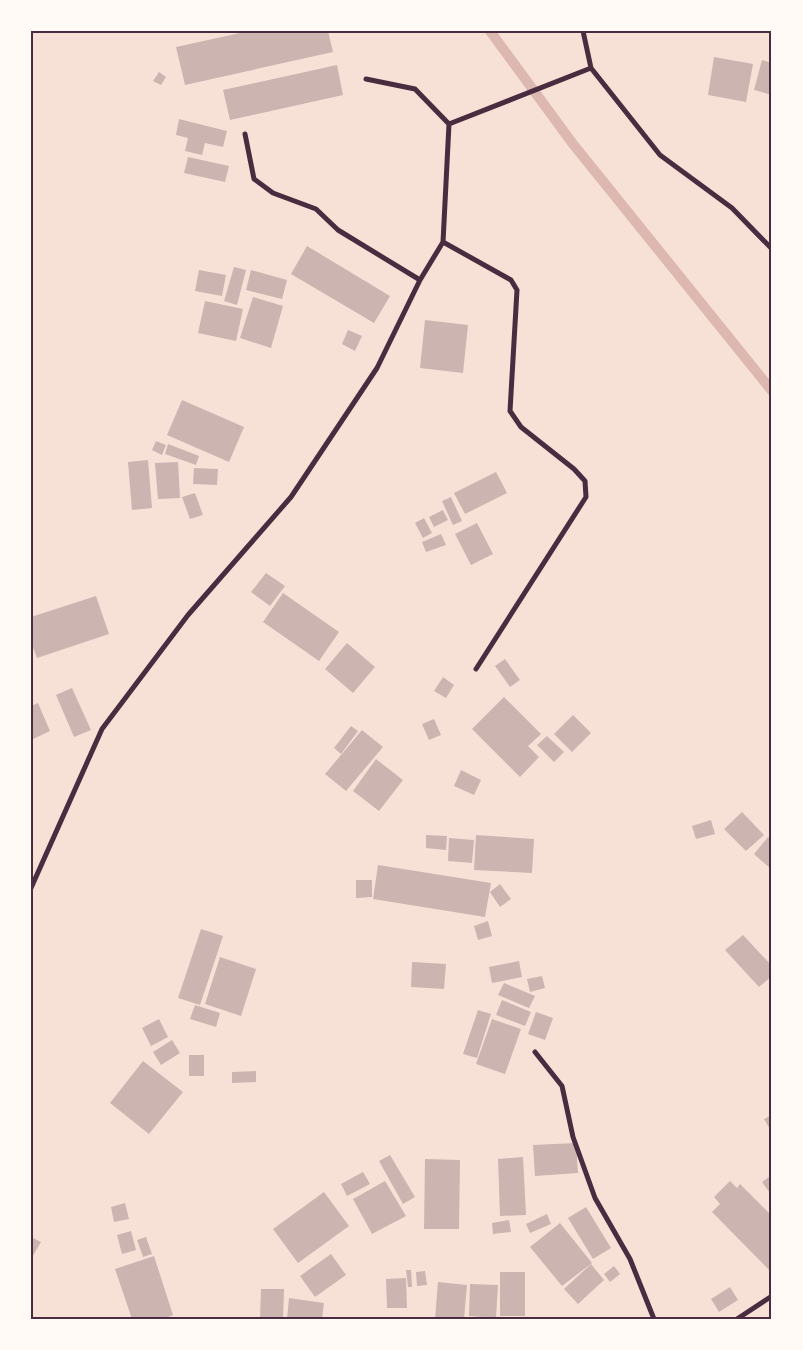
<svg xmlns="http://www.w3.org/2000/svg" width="803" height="1350" font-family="'Times New Roman',serif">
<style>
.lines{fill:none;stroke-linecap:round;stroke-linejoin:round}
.stream{stroke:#dcb8b0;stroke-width:10}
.building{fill:#ccb4b1}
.minor{stroke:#4a2c40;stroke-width:5}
.neatline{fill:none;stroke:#4a2c40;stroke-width:2}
</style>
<rect width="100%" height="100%" fill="#f7e1d7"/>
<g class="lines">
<path class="stream" d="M 490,31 L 573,144 L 772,391"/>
</g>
<path class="building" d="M 249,31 L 328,31 L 333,52 L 185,85 L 176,47 Z
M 714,57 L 753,64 L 746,102 L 708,95 Z
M 762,60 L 772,63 L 772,95 L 754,90 Z
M 337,65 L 343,95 L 230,120 L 223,90 Z
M 159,72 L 166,77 L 161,85 L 153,81 Z
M 179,119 L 227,131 L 223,147 L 205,143 L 202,155 L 185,151 L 188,138 L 176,135 Z
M 188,157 L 229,166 L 225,182 L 184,173 Z
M 307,246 L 390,296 L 374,323 L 291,274 Z
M 234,267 L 246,270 L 237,305 L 224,301 Z
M 199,270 L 226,275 L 222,296 L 195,291 Z
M 251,270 L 287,280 L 282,299 L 246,290 Z
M 253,297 L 283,306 L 271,348 L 240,338 Z
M 205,301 L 243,309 L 236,341 L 198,333 Z
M 425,320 L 468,325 L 463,373 L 420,368 Z
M 348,330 L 362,336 L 355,351 L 342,344 Z
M 182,400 L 244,427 L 229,462 L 167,435 Z
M 156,441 L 166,445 L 162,455 L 152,450 Z
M 168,444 L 199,456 L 196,465 L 165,454 Z
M 148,460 L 152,508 L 132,510 L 128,462 Z
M 178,462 L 180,498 L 158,499 L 155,463 Z
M 194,468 L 218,469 L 217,485 L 193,484 Z
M 496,472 L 507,493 L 465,514 L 454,493 Z
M 195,493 L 203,515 L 190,519 L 182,497 Z
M 451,497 L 462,521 L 453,525 L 442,501 Z
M 443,510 L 448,520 L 434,527 L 429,517 Z
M 424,518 L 432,533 L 423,538 L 415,523 Z
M 477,523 L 493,554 L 471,565 L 455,534 Z
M 441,534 L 446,545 L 426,552 L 422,542 Z
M 266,573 L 285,586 L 270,606 L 251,592 Z
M 283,593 L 339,632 L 319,661 L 263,622 Z
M 96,596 L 109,634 L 37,658 L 31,642 L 31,617 Z
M 347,643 L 375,667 L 353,693 L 325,669 Z
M 505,659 L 520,680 L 510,687 L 495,666 Z
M 443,677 L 454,685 L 446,698 L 434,691 Z
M 72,688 L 91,730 L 74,737 L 56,695 Z
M 504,697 L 541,734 L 528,746 L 539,757 L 520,777 L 472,729 Z
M 38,703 L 50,731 L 31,740 L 31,706 Z
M 573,715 L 591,733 L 572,752 L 554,734 Z
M 434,719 L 441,735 L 429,740 L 422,724 Z
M 351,726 L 358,731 L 341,754 L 334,748 Z
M 362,730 L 383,747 L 346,791 L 325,774 Z
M 547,736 L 564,752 L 554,762 L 537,745 Z
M 376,759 L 403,780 L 379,811 L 353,791 Z
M 461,770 L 481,780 L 474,795 L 454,786 Z
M 742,812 L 764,835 L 746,851 L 724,829 Z
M 711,820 L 715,834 L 696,839 L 692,826 Z
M 426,835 L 447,836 L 446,850 L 426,848 Z
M 476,835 L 534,839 L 532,873 L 474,870 Z
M 768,837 L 772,840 L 772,870 L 754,854 Z
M 449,838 L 474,840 L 472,863 L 448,861 Z
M 378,865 L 491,883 L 485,917 L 373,899 Z
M 356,880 L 372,880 L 372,897 L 356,898 Z
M 500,884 L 511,899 L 500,907 L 490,892 Z
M 488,921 L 492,936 L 478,940 L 474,926 Z
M 201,929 L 223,936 L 200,1005 L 178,998 Z
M 743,935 L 772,966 L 772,976 L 759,987 L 725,950 Z
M 220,957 L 256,969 L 241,1016 L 205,1004 Z
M 519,961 L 522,977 L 492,983 L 489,967 Z
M 412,962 L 446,964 L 444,989 L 411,987 Z
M 542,976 L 545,988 L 530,992 L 527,979 Z
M 504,983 L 535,996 L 529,1008 L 498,995 Z
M 502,1000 L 531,1012 L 525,1026 L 496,1015 Z
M 195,1005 L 220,1013 L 216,1027 L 190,1019 Z
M 478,1010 L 491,1014 L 477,1058 L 463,1054 Z
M 536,1012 L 553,1018 L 545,1040 L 528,1034 Z
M 159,1019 L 168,1037 L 151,1046 L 142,1028 Z
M 492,1019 L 521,1029 L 505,1074 L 476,1064 Z
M 172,1040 L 180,1053 L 161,1065 L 153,1052 Z
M 189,1055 L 204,1055 L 204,1076 L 189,1076 Z
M 143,1061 L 183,1092 L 149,1134 L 110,1103 Z
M 256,1071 L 256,1082 L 232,1083 L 232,1072 Z
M 772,1115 L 772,1133 L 764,1119 Z
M 576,1143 L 578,1173 L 535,1176 L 533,1145 Z
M 390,1155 L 415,1197 L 403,1204 L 379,1161 Z
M 523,1157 L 526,1215 L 500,1216 L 498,1159 Z
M 425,1159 L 460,1160 L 459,1229 L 424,1229 Z
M 363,1172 L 370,1184 L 347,1196 L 341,1184 Z
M 772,1175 L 772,1196 L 762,1182 Z
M 385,1181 L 406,1216 L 372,1234 L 353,1199 Z
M 730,1181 L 737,1188 L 740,1184 L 772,1216 L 772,1273 L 712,1212 L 720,1204 L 714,1197 Z
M 324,1192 L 349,1226 L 298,1263 L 273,1229 Z
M 125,1203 L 129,1219 L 114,1222 L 111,1207 Z
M 586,1207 L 611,1248 L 593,1259 L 568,1218 Z
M 547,1214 L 551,1224 L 530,1233 L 526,1224 Z
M 509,1220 L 511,1232 L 493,1234 L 492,1223 Z
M 560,1223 L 592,1263 L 562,1286 L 530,1247 Z
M 131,1231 L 136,1250 L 122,1254 L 117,1235 Z
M 31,1237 L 41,1242 L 31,1259 Z
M 146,1237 L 152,1254 L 143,1257 L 137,1240 Z
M 331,1254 L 346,1275 L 315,1297 L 300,1276 Z
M 154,1256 L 173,1315 L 163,1319 L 132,1319 L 115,1269 Z
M 591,1264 L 604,1280 L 578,1304 L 564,1289 Z
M 614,1266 L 620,1274 L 610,1282 L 604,1274 Z
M 406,1270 L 411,1270 L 412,1287 L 408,1287 Z
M 425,1271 L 427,1285 L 417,1286 L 416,1272 Z
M 500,1272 L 525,1272 L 525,1316 L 500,1316 Z
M 406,1278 L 407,1308 L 387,1308 L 386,1279 Z
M 438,1282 L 467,1285 L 464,1319 L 435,1319 Z
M 470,1284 L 498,1285 L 496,1318 L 469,1316 Z
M 730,1287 L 738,1300 L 719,1312 L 711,1299 Z
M 261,1289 L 284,1289 L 283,1319 L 260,1319 Z
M 289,1298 L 324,1303 L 322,1319 L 287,1319 Z"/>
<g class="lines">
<path class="minor" d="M 583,31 L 591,68 L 660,155 L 732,208 L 772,249
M 366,79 L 415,89 L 449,124
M 245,134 L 254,179 L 273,193 L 316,209 L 338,230 L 420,280
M 443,242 L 511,280 L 517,290 L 510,411 L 521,427 L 574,469 L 585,481 L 586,497 L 476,669
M 31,888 L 102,729 L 188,615 L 291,497 L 377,368 L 420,280 L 443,242 L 449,124 L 591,68
M 535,1052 L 562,1086 L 573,1137 L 595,1198 L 630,1259 L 654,1319
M 737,1319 L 772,1296"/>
</g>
<rect width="803" height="1350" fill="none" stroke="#fffaf5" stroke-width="65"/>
<rect x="32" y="32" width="738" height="1286" class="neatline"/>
</svg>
